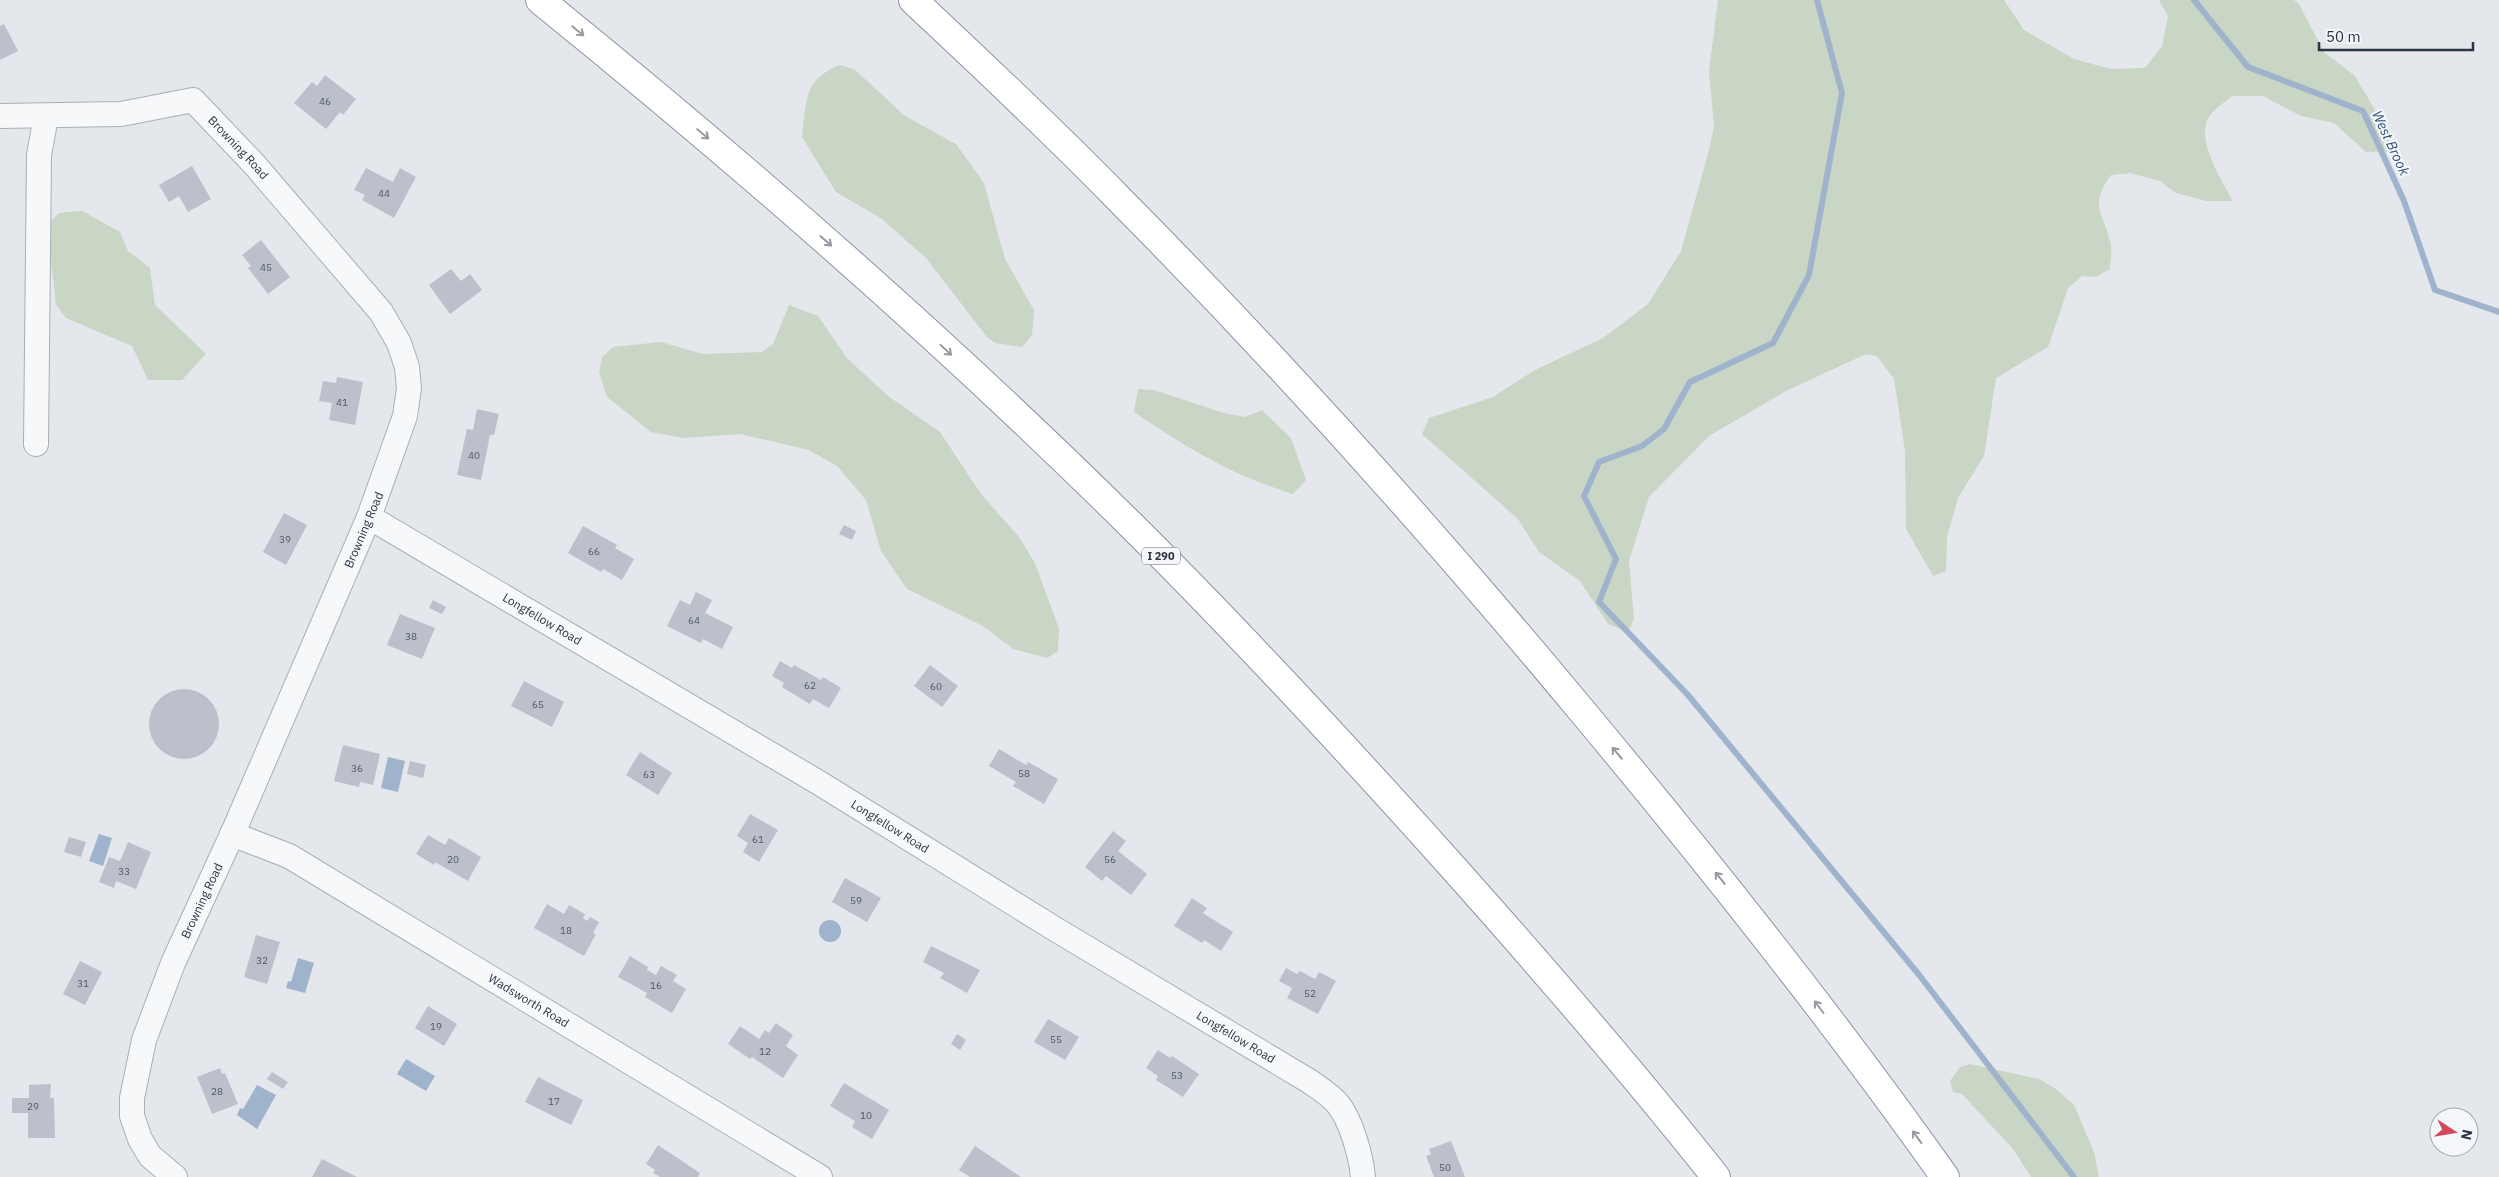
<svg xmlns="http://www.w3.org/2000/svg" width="2499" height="1177" font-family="'IBM Plex Sans',sans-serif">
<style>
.green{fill:#c9d6c5}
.water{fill:#9fb4cc}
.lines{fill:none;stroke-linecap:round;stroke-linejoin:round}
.stream{stroke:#9fb4cc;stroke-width:6}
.building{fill:#bbc0ca}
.minor-casing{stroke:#a9aeb7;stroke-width:26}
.highway-casing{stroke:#8b94a3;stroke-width:30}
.minor{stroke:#f7f8fa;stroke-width:24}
.highway{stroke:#fff;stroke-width:28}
.oneway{stroke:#959aa2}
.labels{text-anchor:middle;stroke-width:4.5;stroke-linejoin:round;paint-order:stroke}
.number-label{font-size:10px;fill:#4f5766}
.shield{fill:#f4f6f9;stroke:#676e7b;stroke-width:1}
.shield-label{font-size:11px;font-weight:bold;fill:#2b3445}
.street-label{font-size:12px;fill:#2b3445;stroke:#f4f6f9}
.water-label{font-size:14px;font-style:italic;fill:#34527a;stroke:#f4f6f9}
</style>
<rect width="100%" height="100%" fill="#e4e7ec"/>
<path class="green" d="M 1718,0 L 2004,0 L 2024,30 L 2074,59 L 2111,69 L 2145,68 L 2162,46 L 2168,16 L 2159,0 L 2294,0 L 2299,4 L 2324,52 L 2355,76 L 2390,135 L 2388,151 L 2366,152 L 2334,123 L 2301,116 L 2263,96 L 2232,96 C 2225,102 2214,109 2209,117 C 2195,139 2222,181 2233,201 L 2206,201 L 2176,193 L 2160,181 L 2130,173 L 2111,175 C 2089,206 2102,209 2110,241 C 2113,250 2110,261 2110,269 L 2096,277 L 2082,276 L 2068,288 L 2048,347 L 1996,378 L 1984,456 L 1958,498 L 1947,537 L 1946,571 L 1933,576 L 1906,529 L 1905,451 L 1894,379 L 1877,356 L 1866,354 L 1786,391 L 1709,436 L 1649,497 L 1629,561 L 1634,619 L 1628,632 L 1608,624 L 1580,581 L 1539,552 L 1518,519 L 1422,434 L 1429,418 L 1493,397 L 1535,370 L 1603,338 L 1648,304 L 1681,251 L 1709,150 L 1714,126 L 1709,72 Z
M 839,65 L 854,69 L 905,116 L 956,144 L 984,183 L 1005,259 L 1034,310 L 1032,335 L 1022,347 L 995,343 L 987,337 L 926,258 L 882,219 L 836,192 L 802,137 C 807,102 802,81 839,65 Z
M 82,211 L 120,232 L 128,251 L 150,268 L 155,305 L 206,354 L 182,380 L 148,380 L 132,346 L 66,318 L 56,305 L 47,225 L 59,213 Z
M 789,305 L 818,316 L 847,358 L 888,396 L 940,432 L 981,494 L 1019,537 L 1035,563 L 1059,629 L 1058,651 L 1047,658 L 1013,649 L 983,626 L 907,589 L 881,551 L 866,500 L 837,466 L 809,450 L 740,434 L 684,438 L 651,432 L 607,397 L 599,372 L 602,357 L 613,347 L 661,342 L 703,354 L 762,352 L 773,344 Z
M 1138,389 L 1154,390 L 1224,413 L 1245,417 L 1262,410 L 1291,438 L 1306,480 L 1293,494 C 1231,475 1187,448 1134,412 Z
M 1970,1064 L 2039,1079 L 2056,1089 L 2074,1105 L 2094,1152 L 2099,1177 L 2031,1177 L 2013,1149 L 1962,1094 L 1953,1092 L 1950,1081 L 1960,1067 Z"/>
<path class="water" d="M 388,757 L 405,761 L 398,792 L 381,788 Z
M 99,834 L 112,838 L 103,866 L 89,861 Z
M819 931a11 11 0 1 1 22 0a11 11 0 1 1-22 0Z
M 298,958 L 314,963 L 305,993 L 286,988 L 288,981 L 291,982 Z
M 406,1059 L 435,1076 L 426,1091 L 397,1074 Z
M 257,1085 L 276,1095 L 257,1129 L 237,1115 L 240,1108 L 243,1109 Z"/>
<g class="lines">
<path class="stream" d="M 1817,0 L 1842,93 L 1809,275 L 1773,343 L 1690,382 L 1664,429 L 1642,446 L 1599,462 L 1584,496 L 1616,559 L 1599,602 L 1688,695 L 1920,976 L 2074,1177
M 2194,0 L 2248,67 L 2363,111 L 2404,201 L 2435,290 L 2499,312"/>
</g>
<path class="building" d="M 4,24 L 18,51 L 0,60 L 0,26 Z
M 325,75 L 356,99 L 343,115 L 340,112 L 326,129 L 294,103 L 312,82 L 317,86 Z
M 192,166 L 211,199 L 188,212 L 179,196 L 169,202 L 159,185 Z
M 366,168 L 393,182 L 400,168 L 416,177 L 394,218 L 362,200 L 365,195 L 354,190 Z
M 261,240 L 290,277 L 268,294 L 248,268 L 251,266 L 242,255 Z
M 451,269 L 461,281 L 470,274 L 482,290 L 450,314 L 429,285 Z
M 337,377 L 363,382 L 355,425 L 329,420 L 332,403 L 319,401 L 323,381 L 336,383 Z
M 477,409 L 499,414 L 494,435 L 490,435 L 481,480 L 457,475 L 467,429 L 473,430 Z
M 284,513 L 307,525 L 286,565 L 263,552 Z
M 844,525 L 856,531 L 852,540 L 839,534 Z
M 583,526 L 617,545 L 615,548 L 634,559 L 622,580 L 603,569 L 601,572 L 568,553 Z
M 696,592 L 712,600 L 705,613 L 733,627 L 722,649 L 703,639 L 701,643 L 667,626 L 680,600 L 690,605 Z
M 433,600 L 446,607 L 442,614 L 429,608 Z
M 400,614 L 435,628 L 422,659 L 387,645 Z
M 780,661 L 792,668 L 794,665 L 821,680 L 823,677 L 841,688 L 829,708 L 813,699 L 810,704 L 782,687 L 784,683 L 772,676 Z
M 930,665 L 958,686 L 942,707 L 914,686 Z
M 524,681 L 564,702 L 552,727 L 511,706 Z
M149 724a35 35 0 1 1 70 0a35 35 0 1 1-70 0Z
M 343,745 L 380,754 L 373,785 L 360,782 L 359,787 L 334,781 Z
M 999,749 L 1026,765 L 1028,762 L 1058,779 L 1044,804 L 1013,786 L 1016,782 L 989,766 Z
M 640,752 L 672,773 L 658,795 L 626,775 Z
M 410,761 L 426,765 L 423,778 L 407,774 Z
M 750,814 L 778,830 L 759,862 L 743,852 L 748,843 L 737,836 Z
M 1113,831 L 1126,841 L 1118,851 L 1147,874 L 1131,895 L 1106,876 L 1102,881 L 1085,867 Z
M 428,835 L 445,845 L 449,838 L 481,857 L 468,881 L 435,862 L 434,865 L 416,854 Z
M 69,837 L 86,842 L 81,857 L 64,852 Z
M 128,842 L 151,852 L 136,889 L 116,881 L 114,888 L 99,882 L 109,857 L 120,861 Z
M 845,878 L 881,898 L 867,922 L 832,902 Z
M 1192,898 L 1207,908 L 1203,913 L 1233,932 L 1221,951 L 1204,940 L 1202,943 L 1174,926 Z
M 547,904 L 564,914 L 569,905 L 585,914 L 583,918 L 587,921 L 590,917 L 599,922 L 593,933 L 596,934 L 584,956 L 534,928 Z
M 256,935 L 280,942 L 267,984 L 244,977 Z
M 931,946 L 980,970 L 967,993 L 940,978 L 944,973 L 923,962 Z
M 630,956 L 648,967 L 647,970 L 656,975 L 661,966 L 677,975 L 673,981 L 686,989 L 672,1013 L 645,997 L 647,993 L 618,977 Z
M 80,961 L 102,972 L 85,1005 L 63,994 Z
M 1286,968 L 1297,974 L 1300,971 L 1315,979 L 1319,972 L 1336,981 L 1318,1014 L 1287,998 L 1292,988 L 1279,981 Z
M 428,1006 L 457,1024 L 444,1046 L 415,1028 Z
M 1048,1019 L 1079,1037 L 1065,1060 L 1034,1042 Z
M 776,1023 L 793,1035 L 786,1046 L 798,1055 L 783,1078 L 752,1057 L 750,1059 L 728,1044 L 740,1026 L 759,1039 L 765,1030 L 769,1033 Z
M 957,1034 L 966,1040 L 960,1050 L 951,1044 Z
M 1158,1050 L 1170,1058 L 1172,1056 L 1199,1074 L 1183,1097 L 1156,1080 L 1158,1076 L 1146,1068 Z
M 220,1068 L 222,1074 L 225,1073 L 238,1104 L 212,1114 L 197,1077 Z
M 272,1072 L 288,1082 L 283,1089 L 267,1079 Z
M 538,1077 L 583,1100 L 571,1125 L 525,1102 Z
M 844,1083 L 889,1110 L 872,1139 L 852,1127 L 855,1121 L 830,1106 Z
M 51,1084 L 50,1098 L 54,1098 L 55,1138 L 28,1138 L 28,1113 L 12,1113 L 12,1098 L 29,1098 L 29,1085 Z
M 1451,1141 L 1465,1177 L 1434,1177 L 1426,1156 L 1431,1154 L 1429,1149 Z
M 658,1145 L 700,1173 L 698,1177 L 660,1177 L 653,1173 L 655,1170 L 646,1164 Z
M 975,1146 L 1021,1177 L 970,1177 L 959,1170 Z
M 322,1159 L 357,1177 L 312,1177 Z"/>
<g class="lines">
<defs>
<g id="minor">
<path id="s1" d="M 0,116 L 121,114 L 193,100 L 254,164 L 381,312 L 399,343 L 407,367 L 409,388 L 405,416 L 369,517 L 235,828 L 173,963 L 144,1040 L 132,1098 L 132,1116 L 140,1139 L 150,1156 L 175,1177"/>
<path d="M 36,444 L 39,155 L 46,117"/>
<path id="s2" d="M 369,517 L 821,784 L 1055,929 L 1309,1081 C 1319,1088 1329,1094 1337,1103 C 1351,1119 1361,1156 1363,1177"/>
<path id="s3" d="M 232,834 L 289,856 L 820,1177"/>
</g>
<path id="highway" d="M 540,0 C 744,165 942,338 1129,523 C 1240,633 1346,748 1450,864 C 1541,966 1631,1070 1716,1177
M 913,0 C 982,65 1051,129 1117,197 C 1280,361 1434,533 1582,711 C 1708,862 1831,1016 1945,1177"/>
</defs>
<use href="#minor" class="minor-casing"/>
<use href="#highway" class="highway-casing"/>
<use href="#minor" class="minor"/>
<use href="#highway" class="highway"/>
</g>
<defs><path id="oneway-shaft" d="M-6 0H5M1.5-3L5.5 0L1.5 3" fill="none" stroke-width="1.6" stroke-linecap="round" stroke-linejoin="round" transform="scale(1.25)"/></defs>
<g class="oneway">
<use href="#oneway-shaft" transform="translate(578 31) rotate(39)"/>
<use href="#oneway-shaft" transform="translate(703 134) rotate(40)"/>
<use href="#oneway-shaft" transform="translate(826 241) rotate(41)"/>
<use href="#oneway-shaft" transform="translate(946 350) rotate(43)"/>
<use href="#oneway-shaft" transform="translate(1617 753) rotate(-130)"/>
<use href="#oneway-shaft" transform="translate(1720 878) rotate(-129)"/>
<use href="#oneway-shaft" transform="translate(1819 1007) rotate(-127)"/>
<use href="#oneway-shaft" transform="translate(1917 1137) rotate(-126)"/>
</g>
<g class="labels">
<g class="number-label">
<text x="325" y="105">46</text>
<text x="384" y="197">44</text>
<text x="266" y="271">45</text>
<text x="342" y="406">41</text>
<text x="474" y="459">40</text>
<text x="285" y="543">39</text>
<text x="594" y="555">66</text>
<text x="694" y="624">64</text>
<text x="411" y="640">38</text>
<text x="810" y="689">62</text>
<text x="936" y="690">60</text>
<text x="538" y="708">65</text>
<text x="357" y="772">36</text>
<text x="1024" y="777">58</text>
<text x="649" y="778">63</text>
<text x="758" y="843">61</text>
<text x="453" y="863">20</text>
<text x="1110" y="863">56</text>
<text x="124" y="875">33</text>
<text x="856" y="904">59</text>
<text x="566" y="934">18</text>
<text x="262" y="964">32</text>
<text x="83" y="987">31</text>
<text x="656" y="989">16</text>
<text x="1310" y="997">52</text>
<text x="436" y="1030">19</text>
<text x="1056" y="1043">55</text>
<text x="765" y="1055">12</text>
<text x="1177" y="1079">53</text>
<text x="217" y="1095">28</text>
<text x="554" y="1105">17</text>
<text x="33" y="1110">29</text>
<text x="866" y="1119">10</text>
<text x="1445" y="1171">50</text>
</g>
<rect class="shield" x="1142" y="547.5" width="38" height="17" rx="4"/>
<g class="shield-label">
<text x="1161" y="560">I 290</text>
</g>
<g class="street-label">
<text dy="4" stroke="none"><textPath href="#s1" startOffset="260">Browning Road</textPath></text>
<text transform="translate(364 530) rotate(-67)" y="4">Browning Road</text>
<text dy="4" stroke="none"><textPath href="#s2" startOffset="201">Longfellow Road</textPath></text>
<text dy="4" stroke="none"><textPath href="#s2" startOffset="606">Longfellow Road</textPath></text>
<text transform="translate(202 901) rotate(-65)" y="4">Browning Road</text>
<text dy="4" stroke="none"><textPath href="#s3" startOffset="341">Wadsworth Road</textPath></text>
<text dy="4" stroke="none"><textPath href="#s2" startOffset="1011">Longfellow Road</textPath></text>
</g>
<g class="water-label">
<text transform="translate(2391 143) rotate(65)" y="5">West Brook</text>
</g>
</g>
<g transform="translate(2454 1132) rotate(102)"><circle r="24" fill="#f4f6f9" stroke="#a4a8b1"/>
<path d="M0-4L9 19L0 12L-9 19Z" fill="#d1495b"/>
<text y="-8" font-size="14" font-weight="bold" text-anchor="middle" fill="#2b3445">N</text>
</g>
<path d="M2319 42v8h154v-8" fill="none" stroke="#2b3445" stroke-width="2.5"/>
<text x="2326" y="42" font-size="15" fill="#2b3445" stroke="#f4f6f9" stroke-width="4" paint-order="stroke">50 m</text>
</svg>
